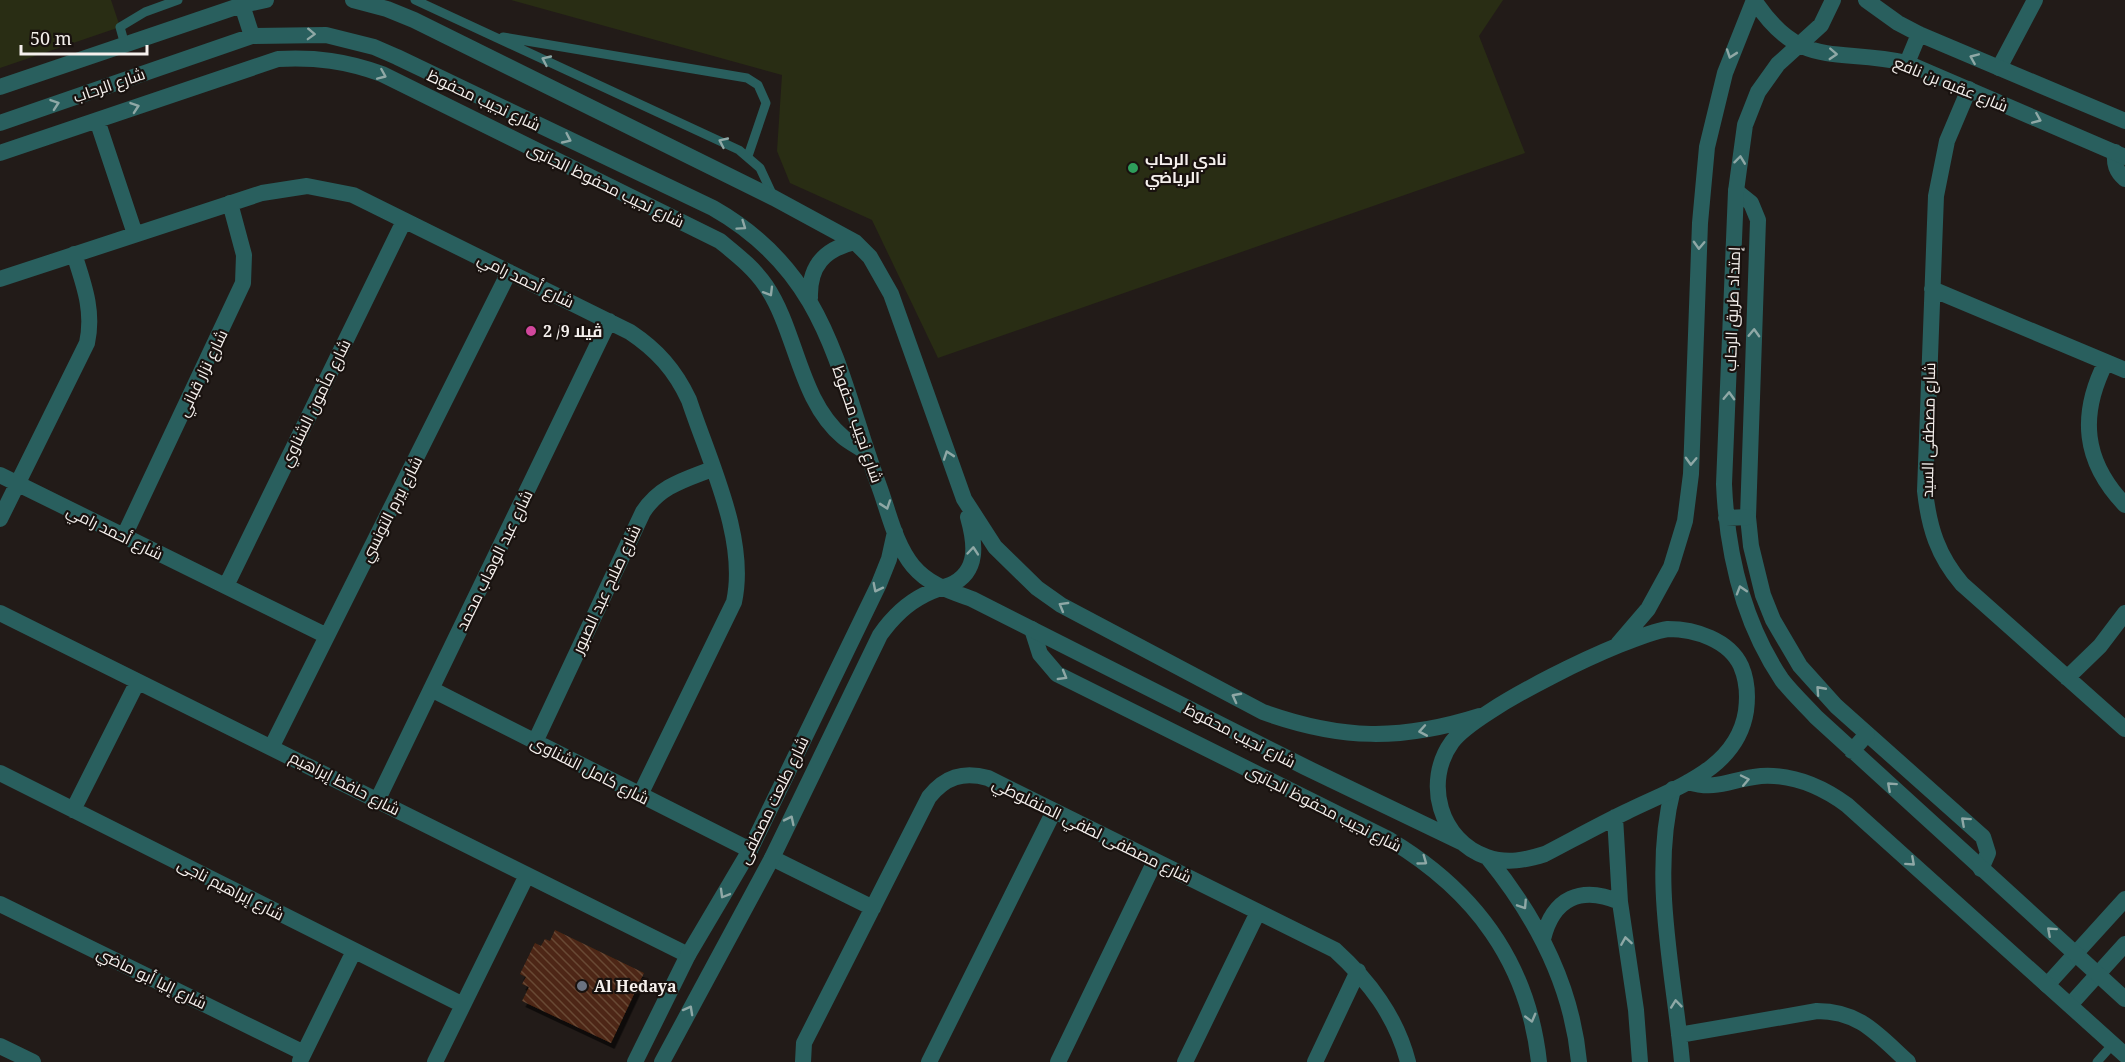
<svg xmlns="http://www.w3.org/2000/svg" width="2125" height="1062" font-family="'Noto Serif',Cairo,serif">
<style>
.grass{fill:#292d14}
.building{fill:url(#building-back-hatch);filter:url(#shadow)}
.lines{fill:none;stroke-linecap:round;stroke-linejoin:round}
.service{stroke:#295f5e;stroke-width:9}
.minor{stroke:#295f5e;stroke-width:16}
.tertiary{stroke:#295f5e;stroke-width:16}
.oneway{stroke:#8fa8a6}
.leisure-dot{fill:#2e9e5b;stroke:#19120f;stroke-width:2}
.hotel-dot{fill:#d1479c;stroke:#19120f;stroke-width:2}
.worship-dot{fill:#6b7280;stroke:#19120f;stroke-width:2}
.labels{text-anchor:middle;stroke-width:4.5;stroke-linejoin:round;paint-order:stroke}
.street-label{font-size:16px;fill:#f5f0ed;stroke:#19120f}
.poi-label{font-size:16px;font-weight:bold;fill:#f5f0ed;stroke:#19120f;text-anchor:start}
</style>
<defs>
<pattern id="building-back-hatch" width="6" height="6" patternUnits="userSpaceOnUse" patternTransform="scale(1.5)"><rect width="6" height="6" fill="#4e2813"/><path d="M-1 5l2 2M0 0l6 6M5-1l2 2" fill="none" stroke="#684836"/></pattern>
<filter id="shadow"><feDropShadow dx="3.5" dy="6" stdDeviation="0" flood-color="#0009"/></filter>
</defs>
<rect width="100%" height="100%" fill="#221b18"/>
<path class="grass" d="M 0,0 L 111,0 L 120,27 L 0,68 Z
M 511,0 L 1503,0 L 1479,36 L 1525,153 L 938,358 L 872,220 L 790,183 L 777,151 L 782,75 Z"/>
<path class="building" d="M 555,930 L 644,973 L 611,1043 L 522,1001 L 529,987 L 522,984 L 526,977 L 520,974 L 535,943 L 541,946 L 545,939 L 550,941 Z"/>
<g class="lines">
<path class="service" d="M 415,0 L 739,150 L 760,168 L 773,196
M 503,37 L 747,78 L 758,85 L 766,103 L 748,156
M 125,45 L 120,27 L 145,12 L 178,0
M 2097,1062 L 2113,1044"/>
<path class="minor" d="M 1999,68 L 2035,0
M 1969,89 L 1947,141 L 1936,196 L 1925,491 C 1929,528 1938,556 1962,584 L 2125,729
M 97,120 L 135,234
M 2115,152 C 2114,164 2116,171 2125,179
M 0,153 L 278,59 C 316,57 346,61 382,74 L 720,241 C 737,255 754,268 766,286 C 797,332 799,400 843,437 C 850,443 859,447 866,452
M 1736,191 L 1751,203 L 1758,220 L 1748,517 L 1751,546 L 1763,595 L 1773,620 L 1800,666 L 1836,706 L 1983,837 L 1988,853 L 1981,869
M 0,279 L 262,193 L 307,186 L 353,195 L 630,332 C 657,350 675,370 689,400 C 709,461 748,539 734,602 L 640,795
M 1932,289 L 2125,370
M 2106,362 C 2079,415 2083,461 2125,505
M 0,475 L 327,636
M 0,519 L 87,343 C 94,311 84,285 74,254
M 124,536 L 243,283 L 244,255 L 230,203
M 226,586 L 404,221
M 0,613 L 688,955
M 1032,629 L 1040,654 L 1057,674 L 1390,840 C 1475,891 1528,962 1539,1062
M 2067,678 L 2100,646 L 2125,613
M 431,689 L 750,850
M 535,742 L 643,512 C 660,486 684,480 712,469
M 272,746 L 509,272
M 0,773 L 463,1005
M 1673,789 C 1650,878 1674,972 1682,1062
M 378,799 L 609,321
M 73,810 L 137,683
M 772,858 L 873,908
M 0,904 L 304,1053
M 2047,985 L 2125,899
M 2070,1005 L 2125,944
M 1679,1035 L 1817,1011 C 1860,1011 1878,1035 1908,1062
M 0,1046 L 33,1062
M 300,1061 L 354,951
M 435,1062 L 527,875
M 803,1062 L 804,1043 L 929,797 C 945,777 963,771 988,778 L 1335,950 C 1369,981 1396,1016 1408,1062
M 929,1062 L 1054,811
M 1058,1062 L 1155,861
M 1185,1062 L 1258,912
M 1315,1062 L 1358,971"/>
<path class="tertiary" d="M 353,0 L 387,9 L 414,20 L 774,198 L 855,242 L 870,257 L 891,294 L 964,499 L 995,547 L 1037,588 L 1061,605 L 1263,712 C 1341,740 1401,741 1480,716
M 1754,0 C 1801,71 1835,47 1907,63 L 2125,157
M 1833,0 L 1821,25 L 1778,64 L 1758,92 L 1745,125 L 1736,191 L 1724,484 C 1727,553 1743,622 1782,680 C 1792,693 1805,705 1816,717 L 2125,999
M 1866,0 L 1898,23 L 1919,34 L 2125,121
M 242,5 L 252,36
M 1907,63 L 1919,34
M 0,87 L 242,5 L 266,0
M 0,123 L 252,36 L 326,35 L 374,47 L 397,57 L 713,208 C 829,274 837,372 879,486 C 889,513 895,544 913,566 C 929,585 950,591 972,599 L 1305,767 L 1461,842
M 810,298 C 809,266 824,249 855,242
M 1726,518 L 1748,517
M 1668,629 C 1695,629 1729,640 1741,666 C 1747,680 1748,696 1746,711 C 1737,770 1674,788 1626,812 C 1599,825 1572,840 1545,854 C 1526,860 1507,864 1487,857 C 1440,841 1423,782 1452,742 C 1476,709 1625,636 1668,629 Z
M 1618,644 L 1648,609 L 1671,567 L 1685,521 L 1691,474 L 1700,223 L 1707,147 L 1725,73 L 1754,0
M 1852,751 L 1867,734
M 1688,782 C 1718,791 1731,779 1761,776 C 1793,774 1821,786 1847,805 L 2125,1055
M 1615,817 L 1620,902 L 1636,1010 L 1640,1062
M 1488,858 C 1536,917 1572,986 1579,1062
M 1543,939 C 1553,898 1581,885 1620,902
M 635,1062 L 688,955 L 750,850 L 879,584 L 889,559 L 895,532
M 662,1062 L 772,858 L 880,635 C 892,618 906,604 924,595 C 933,590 942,588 950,585 C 980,572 975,542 968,517"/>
</g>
<defs><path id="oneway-chevron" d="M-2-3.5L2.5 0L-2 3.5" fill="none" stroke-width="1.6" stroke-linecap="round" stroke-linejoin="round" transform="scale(1.5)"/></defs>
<g class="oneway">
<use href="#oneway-chevron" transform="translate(311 34) rotate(2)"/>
<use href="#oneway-chevron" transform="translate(1731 54) rotate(109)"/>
<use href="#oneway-chevron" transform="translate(1833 54) rotate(3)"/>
<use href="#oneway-chevron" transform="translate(1974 58) rotate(-157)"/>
<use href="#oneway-chevron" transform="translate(546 60) rotate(-155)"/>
<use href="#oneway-chevron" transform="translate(382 75) rotate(23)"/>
<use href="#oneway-chevron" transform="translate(55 104) rotate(-19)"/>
<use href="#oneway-chevron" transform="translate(135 107) rotate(-19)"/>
<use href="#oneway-chevron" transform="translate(2037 119) rotate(23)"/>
<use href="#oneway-chevron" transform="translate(567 139) rotate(25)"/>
<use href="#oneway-chevron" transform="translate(723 142) rotate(-155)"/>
<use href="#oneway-chevron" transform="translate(1740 160) rotate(-83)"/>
<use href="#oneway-chevron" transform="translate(742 226) rotate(35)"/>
<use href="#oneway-chevron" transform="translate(1699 245) rotate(92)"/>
<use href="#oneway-chevron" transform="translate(769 292) rotate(59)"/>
<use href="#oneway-chevron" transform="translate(1754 333) rotate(-88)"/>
<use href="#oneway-chevron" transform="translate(1729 396) rotate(-88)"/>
<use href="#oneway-chevron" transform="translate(948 455) rotate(-109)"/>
<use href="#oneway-chevron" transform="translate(1691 461) rotate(92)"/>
<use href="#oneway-chevron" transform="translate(886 505) rotate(71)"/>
<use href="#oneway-chevron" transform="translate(973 551) rotate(-85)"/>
<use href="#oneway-chevron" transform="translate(877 588) rotate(117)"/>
<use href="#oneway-chevron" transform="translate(1741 590) rotate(-107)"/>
<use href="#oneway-chevron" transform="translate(1063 606) rotate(-150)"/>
<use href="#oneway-chevron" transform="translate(1063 676) rotate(30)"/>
<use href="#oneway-chevron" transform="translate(1820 690) rotate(-132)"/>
<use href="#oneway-chevron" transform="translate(1236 697) rotate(-152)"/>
<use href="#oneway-chevron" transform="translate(1423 731) rotate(170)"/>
<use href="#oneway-chevron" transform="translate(1745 780) rotate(-12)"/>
<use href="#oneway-chevron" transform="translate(1891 786) rotate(-138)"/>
<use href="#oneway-chevron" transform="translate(790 820) rotate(-64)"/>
<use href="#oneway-chevron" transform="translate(1965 821) rotate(-138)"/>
<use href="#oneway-chevron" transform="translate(1423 861) rotate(36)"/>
<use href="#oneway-chevron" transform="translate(1911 862) rotate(42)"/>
<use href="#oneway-chevron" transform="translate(724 894) rotate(120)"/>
<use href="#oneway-chevron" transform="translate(1523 905) rotate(57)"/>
<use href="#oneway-chevron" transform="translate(2051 931) rotate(-138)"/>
<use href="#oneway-chevron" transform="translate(1626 941) rotate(-99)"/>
<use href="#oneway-chevron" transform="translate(1676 1004) rotate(-96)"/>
<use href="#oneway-chevron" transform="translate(689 1010) rotate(-61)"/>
<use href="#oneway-chevron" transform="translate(1531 1018) rotate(75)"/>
</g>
<circle class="leisure-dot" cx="1133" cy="168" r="6"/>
<circle class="hotel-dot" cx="531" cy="331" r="6"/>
<circle class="worship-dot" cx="582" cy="986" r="6"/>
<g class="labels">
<g class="street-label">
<text transform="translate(1951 84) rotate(22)" y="6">شارع عقبه بن نافع</text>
<text transform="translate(109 85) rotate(-19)" y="6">شارع الرحاب</text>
<text transform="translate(484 100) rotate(25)" y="6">شارع نجيب محفوظ</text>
<text transform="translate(606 185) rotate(26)" y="6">شارع نجيب محفوظ الجانبى</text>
<text transform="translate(526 280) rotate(26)" y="6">شارع أحمد رامي</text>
<text transform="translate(1732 309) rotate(-88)" y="6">إمتداد طريق الرحاب</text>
<text transform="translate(202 373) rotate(-64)" y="6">شارع نزار قباني</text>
<text transform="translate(315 403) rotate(-64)" y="6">شارع مأمون الشناوي</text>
<text transform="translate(858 424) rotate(71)" y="6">شارع نجيب محفوظ</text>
<text transform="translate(1928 430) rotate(-89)" y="6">شارع مصطفى السيد</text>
<text transform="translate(391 509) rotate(-63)" y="6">شارع بيرم التونسي</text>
<text transform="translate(115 532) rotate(26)" y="6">شارع أحمد رامي</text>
<text transform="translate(494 560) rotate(-64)" y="6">شارع عبد الوهاب محمد</text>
<text transform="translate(606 589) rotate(-65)" y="6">شارع صلاح عبد الصبور</text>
<text transform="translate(1240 735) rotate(27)" y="6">شارع نجيب محفوظ</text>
<text transform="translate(590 770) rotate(27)" y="6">شارع كامل الشناوى</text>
<text transform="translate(345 783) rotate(27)" y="6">شارع حافظ إبراهيم</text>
<text transform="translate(773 800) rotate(-64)" y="6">شارع طلعت مصطفى</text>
<text transform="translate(1324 808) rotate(27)" y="6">شارع نجيب محفوظ الجانبى</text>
<text transform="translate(1092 830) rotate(26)" y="6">شارع مصطفى لطفي المنفلوطي</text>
<text transform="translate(231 889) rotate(27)" y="6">شارع إبراهيم ناجى</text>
<text transform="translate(152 978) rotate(26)" y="6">شارع إليا أبو ماضي</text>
</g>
<g class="poi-label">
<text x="1145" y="165">نادي الرحاب<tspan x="1145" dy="18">الرياضي</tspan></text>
<text x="543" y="337">ڤيلا 9/ 2</text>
<text x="594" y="992">Al Hedaya</text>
</g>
</g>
<path d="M21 45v9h126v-9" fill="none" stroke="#f5f0ed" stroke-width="3"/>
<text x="30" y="45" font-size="18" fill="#f5f0ed" stroke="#19120f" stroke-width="4.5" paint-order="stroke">50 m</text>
</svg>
